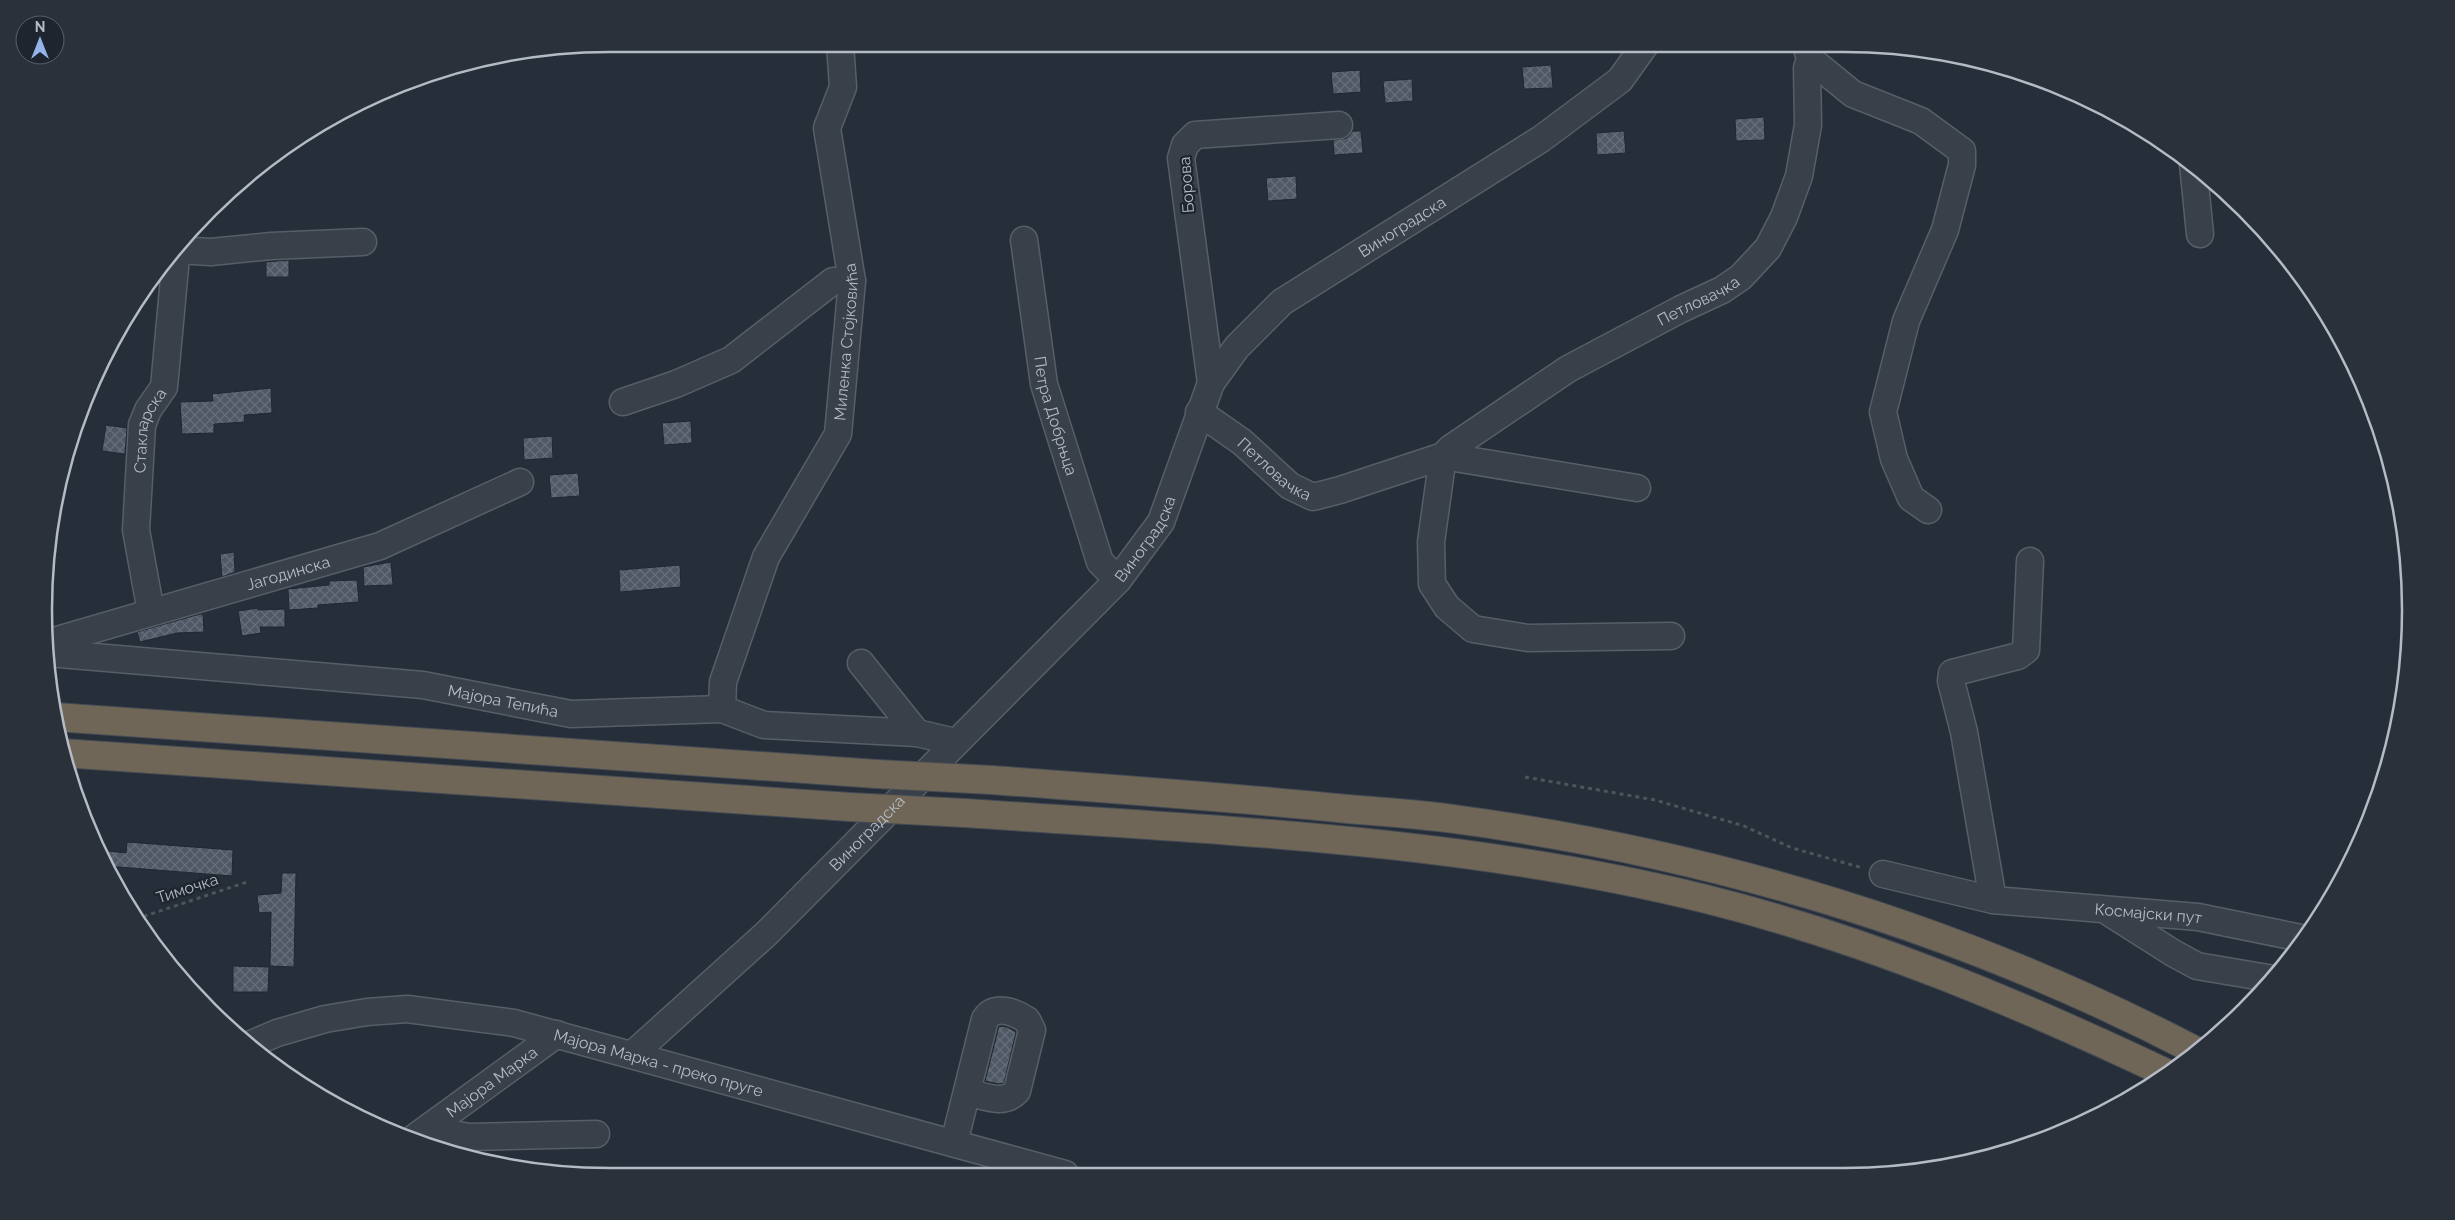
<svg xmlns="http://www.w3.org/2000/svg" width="2455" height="1220" font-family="Raleway,sans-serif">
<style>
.building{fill:url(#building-cross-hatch);stroke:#202731}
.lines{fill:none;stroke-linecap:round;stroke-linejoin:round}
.minor-casing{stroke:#575e68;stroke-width:29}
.highway-casing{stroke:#444b55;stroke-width:30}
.path{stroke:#48575a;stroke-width:3;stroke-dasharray:4 4;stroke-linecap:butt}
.minor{stroke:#39404a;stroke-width:26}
.highway{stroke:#6f6657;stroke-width:28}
.highway-bridge-casing{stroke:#444b55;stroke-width:30;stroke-linecap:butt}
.highway-bridge{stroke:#6f6657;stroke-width:28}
.labels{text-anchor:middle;stroke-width:4.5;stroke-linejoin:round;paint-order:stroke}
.street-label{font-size:16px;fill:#b5bbc5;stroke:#1f252f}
.rim{fill:none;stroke:#b5bbc5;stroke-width:2.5}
</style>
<defs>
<pattern id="building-cross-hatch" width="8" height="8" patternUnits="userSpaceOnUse" patternTransform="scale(1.25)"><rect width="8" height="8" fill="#4f5865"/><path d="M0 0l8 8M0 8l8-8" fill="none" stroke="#666e7a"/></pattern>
</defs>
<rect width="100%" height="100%" fill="#262e39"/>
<path class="building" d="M 1551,65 L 1553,88 L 1524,89 L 1522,67 Z
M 1360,70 L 1361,92 L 1333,94 L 1331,72 Z
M 1412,79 L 1413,101 L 1385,103 L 1383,81 Z
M 1764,117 L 1765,140 L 1736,141 L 1735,119 Z
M 1353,131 L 1361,131 L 1363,153 L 1334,155 L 1333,140 L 1347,138 Z
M 1624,131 L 1626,153 L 1597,155 L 1596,133 Z
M 1296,176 L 1297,199 L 1268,201 L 1266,178 Z
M 289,260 L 289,277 L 266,277 L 266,262 Z
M 271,388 L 272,413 L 244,415 L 245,422 L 214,424 L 214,433 L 182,434 L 180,402 L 213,401 L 212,394 Z
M 691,421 L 692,443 L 664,445 L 662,423 Z
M 106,425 L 127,428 L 125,454 L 102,451 Z
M 552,436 L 553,458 L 524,460 L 523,438 Z
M 578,473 L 580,496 L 551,498 L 549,475 Z
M 234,552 L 235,572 L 222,577 L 220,554 Z
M 391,562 L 393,585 L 364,586 L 363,567 Z
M 680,565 L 681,587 L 620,592 L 619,570 Z
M 357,580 L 359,602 L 318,605 L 318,608 L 289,610 L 288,589 L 329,585 L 329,581 Z
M 258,608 L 258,610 L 285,609 L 285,627 L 260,627 L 261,633 L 242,636 L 238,611 Z
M 200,614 L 203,614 L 204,632 L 177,633 L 140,642 L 137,632 Z
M 127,842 L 233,850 L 232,876 L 106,866 L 108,851 L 126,853 Z
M 282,873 L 296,873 L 294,967 L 270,966 L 271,912 L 259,913 L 257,895 L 281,893 Z
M 233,966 L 269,967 L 268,992 L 233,992 Z
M 999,1026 L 1007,1027 L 1016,1032 L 1004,1083 L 999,1084 L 985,1081 Z"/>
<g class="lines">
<defs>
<g id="minor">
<path d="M 1810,59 L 1853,94 L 1921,121 L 1962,151 L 1962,165 L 1945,230 L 1906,321 L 1883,412 L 1894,459 L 1911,498 L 1928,510"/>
<path d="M 2193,164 L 2200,234"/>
<path id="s1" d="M 1024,240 L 1044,384 L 1100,562 L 1118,580"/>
<path d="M 177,250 L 211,252 L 271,246 L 363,242"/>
<path d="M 1211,383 L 1181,158 L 1185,145 L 1195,135 L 1339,125"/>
<path d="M 623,402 L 676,384 L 731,360 L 833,281 L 852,281"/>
<path id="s2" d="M 1199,412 L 1242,442 L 1290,486 L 1313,497 L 1340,490 L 1443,456 L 1451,448 L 1568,369 L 1681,309 L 1722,290 L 1741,277 L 1768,248 L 1784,217 L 1799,176 L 1808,125 L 1807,68 L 1810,59 L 1806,45"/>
<path d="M 1443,456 L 1431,542 L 1432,584 L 1447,607 L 1473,629 L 1528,638 L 1671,636"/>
<path d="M 1443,456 L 1637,488"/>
<path id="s3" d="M 151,612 L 136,530 L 142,425 L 148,410 L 164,387 L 177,246"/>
<path id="s4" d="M 47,643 L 380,546 L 520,482"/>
<path id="s5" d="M 48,653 L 423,685 L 571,714 L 722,709 L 764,725 L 917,733 L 955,742"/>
<path d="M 861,663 L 917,733"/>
<path id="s6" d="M 722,709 L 723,682 L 766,557 L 838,434 L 852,281 L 827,128 L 843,87 L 840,44"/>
<path id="s7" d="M 1883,874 L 1993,900 L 2198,917 L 2301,938"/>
<path d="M 1993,900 L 1964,732 L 1951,681 L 1952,673 L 2018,656 L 2026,650 L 2030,561"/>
<path d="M 2107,911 L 2173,953 L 2197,966 L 2274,979"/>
<path id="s8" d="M 249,1045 L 277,1033 L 325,1019 L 367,1012 L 407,1009 L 514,1023 L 1065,1174"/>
<path id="s9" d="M 633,1054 L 766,934 L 1118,580 L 1161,522 L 1211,383 L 1237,347 L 1282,302 L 1541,139 L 1620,80 L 1645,45"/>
<path d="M 428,1130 L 470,1137 L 596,1134"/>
<path id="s10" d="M 414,1138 L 557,1034"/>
<path d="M 954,1143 L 985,1019 C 995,1004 1015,1012 1027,1020 L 1032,1030 L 1017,1091 C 1004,1106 984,1096 967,1092"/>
</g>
<path id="highway" d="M 55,717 L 877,774
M 62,753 L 850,807
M 992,780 C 1111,789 1230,797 1348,809 C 1383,812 1419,814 1454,819 C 1714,854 1965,930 2198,1052
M 965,813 C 1212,830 1465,839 1706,899 C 1866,939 2018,1003 2166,1073"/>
</defs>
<use href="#minor" class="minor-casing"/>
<use href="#highway" class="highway-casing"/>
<path class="path" d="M 1525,777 L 1655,800 L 1744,826 L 1792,848 L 1863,868
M 136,919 L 247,882"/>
<use href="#minor" class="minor"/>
<use href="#highway" class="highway"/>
<defs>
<path id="highway-bridge" d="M 877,774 L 992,780
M 850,807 L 965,813"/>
</defs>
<use href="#highway-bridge" class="highway-bridge-casing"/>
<use href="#highway-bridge" class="highway-bridge"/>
</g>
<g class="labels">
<g class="street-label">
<text transform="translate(1186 185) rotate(-94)" y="6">Борова</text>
<text dy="6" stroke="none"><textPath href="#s9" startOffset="1148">Виноградска</textPath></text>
<text dy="6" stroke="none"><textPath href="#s2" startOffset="579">Петловачка</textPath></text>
<text dy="6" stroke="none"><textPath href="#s6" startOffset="394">Миленка Стојковића</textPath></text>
<text dy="6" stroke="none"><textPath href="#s1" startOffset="179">Петра Добрњца</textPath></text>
<text dy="6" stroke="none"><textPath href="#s3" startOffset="185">Стакларска</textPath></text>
<text dy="6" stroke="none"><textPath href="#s2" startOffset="95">Петловачка</textPath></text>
<text dy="6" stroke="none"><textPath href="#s9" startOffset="728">Виноградска</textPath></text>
<text dy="6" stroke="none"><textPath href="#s4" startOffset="251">Јагодинска</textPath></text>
<text dy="6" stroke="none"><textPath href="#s5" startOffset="458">Мајора Тепића</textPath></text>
<text dy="6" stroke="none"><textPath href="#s9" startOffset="322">Виноградска</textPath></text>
<text transform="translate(187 888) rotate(-18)" y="6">Тимочка</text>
<text dy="6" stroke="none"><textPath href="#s7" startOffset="269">Космајски пут</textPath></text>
<text dy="6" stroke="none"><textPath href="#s8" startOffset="421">Мајора Марка - преко пруге</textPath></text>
<text dy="6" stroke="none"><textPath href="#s10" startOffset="96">Мајора Марка</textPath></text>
</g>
</g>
<path d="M0 0H2455V1220H0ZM610 52H1844A558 558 0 0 1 2402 610V610A558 558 0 0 1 1844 1168H610A558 558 0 0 1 52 610V610A558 558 0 0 1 610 52Z" fill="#2b313b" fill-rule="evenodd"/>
<path class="rim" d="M610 52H1844A558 558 0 0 1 2402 610V610A558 558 0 0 1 1844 1168H610A558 558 0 0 1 52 610V610A558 558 0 0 1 610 52Z"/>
<g transform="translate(40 40)"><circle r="24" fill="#1f252f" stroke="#5b616b"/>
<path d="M0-4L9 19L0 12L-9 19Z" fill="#95b5ea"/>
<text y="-8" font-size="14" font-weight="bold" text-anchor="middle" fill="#b5bbc5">N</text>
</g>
</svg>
